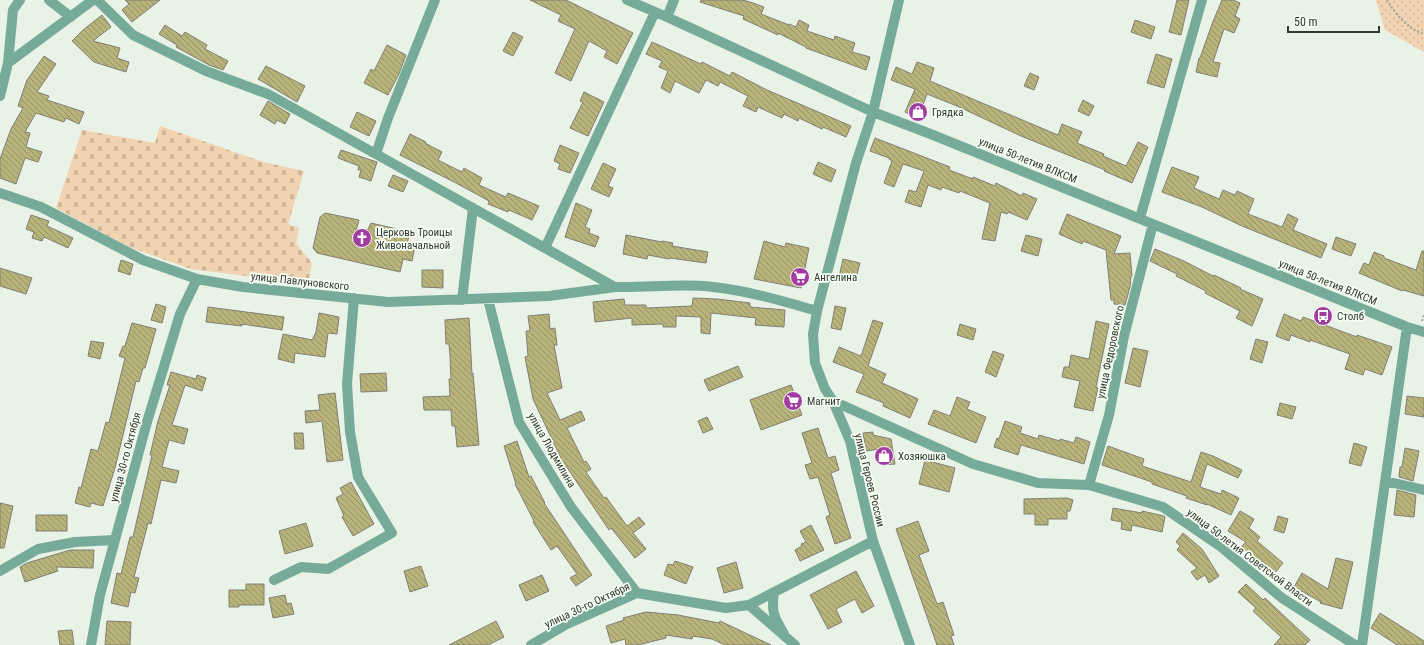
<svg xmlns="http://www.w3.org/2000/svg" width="1424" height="645" font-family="'Roboto Condensed',sans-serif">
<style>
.grass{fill:url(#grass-dots)}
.cemetery{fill:url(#cemetery-stones)}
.building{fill:url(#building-back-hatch);stroke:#807f73}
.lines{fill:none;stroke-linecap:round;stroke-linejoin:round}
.path{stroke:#9fa69d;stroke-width:2;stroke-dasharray:2 2;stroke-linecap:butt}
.minor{stroke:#76ab9a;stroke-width:10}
.labels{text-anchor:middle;stroke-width:3.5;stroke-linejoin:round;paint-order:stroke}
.poi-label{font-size:11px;fill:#333632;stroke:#f6fff3;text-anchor:start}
.street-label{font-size:11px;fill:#333632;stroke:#f6fff3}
</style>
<defs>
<pattern id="grass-dots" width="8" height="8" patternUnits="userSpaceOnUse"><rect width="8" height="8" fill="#f1d3b1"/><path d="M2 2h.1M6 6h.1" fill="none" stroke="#cfb699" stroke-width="1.8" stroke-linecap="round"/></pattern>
<pattern id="cemetery-stones" width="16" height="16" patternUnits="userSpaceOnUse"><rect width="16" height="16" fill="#f1d3b1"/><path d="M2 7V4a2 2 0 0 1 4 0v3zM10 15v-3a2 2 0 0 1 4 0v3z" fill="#cfb699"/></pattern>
<pattern id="building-back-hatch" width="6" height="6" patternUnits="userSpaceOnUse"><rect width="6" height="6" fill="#b8b37a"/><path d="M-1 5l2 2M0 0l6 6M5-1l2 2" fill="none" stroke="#969265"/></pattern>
</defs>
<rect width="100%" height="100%" fill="#e9f2e6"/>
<path class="grass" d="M 1376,0 L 1424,0 L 1424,52 L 1385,30 Z"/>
<path class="cemetery" d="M 160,126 L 263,162 L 304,171 L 288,224 L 299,228 L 296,243 L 312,263 L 308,284 L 191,269 L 129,247 L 56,208 L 82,130 L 155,143 Z"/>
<path class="building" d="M 125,0 L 160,0 L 132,22 L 122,10 L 129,4 Z
M 530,0 L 566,0 L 633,33 L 617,64 L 604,57 L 607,51 L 589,41 L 571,81 L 555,73 L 575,29 L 558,21 L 561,15 Z
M 701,0 L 742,0 L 750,2 L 764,7 L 761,14 L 789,25 L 789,24 L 796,27 L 799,20 L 809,25 L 807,31 L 834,40 L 835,36 L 855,43 L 852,52 L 870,57 L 866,70 L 806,48 L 806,47 L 778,33 L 778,35 L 743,19 L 744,16 L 700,2 Z
M 1177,0 L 1189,0 L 1181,35 L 1169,32 Z
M 1222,0 L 1233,0 L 1240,3 L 1235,16 L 1240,19 L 1234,33 L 1224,29 L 1213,62 L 1220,63 L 1217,77 L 1196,72 L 1199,58 L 1200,58 L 1212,24 Z
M 102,15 L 111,27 L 93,41 L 120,48 L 117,58 L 129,62 L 126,72 L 94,62 L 72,41 L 83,30 Z
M 1135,20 L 1155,27 L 1151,39 L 1131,32 Z
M 165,25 L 182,36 L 185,32 L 207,45 L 205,49 L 228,61 L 223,70 L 209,65 L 176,47 L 177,45 L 159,34 Z
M 513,32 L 523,37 L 513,56 L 503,51 Z
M 652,42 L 701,64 L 702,62 L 730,76 L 732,72 L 767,90 L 851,126 L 846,137 L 823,127 L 822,129 L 799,118 L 798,121 L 784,114 L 782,118 L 758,107 L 756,112 L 743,106 L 748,96 L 720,82 L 718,86 L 706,80 L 699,93 L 675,81 L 670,93 L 661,88 L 668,71 L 659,67 L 662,61 L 646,54 Z
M 387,45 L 406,55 L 399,74 L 388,95 L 364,83 L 371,69 L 374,71 Z
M 1156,54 L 1172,59 L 1164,88 L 1147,83 Z
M 44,56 L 56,64 L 37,92 L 49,96 L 47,100 L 84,112 L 79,124 L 66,118 L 64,122 L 36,113 L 25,132 L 30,133 L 26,147 L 42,152 L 38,162 L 25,158 L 16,184 L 0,178 L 0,159 L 11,129 L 23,108 L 18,106 L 27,80 Z
M 917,62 L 934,68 L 930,81 L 1058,135 L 1062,124 L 1082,132 L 1077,143 L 1104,154 L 1103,156 L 1126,166 L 1138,142 L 1148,147 L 1132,183 L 1104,171 L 1105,170 L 1021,136 L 957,106 L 927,94 L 918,118 L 905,112 L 915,89 L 891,80 L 896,67 L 912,74 Z
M 266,66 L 305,86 L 297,102 L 258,79 Z
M 1030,73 L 1039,77 L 1034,90 L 1024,86 Z
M 584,92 L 604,102 L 588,136 L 570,128 L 583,102 L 580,101 Z
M 1083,100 L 1094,106 L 1089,116 L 1078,111 Z
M 268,101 L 290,114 L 285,124 L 277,120 L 275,124 L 260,115 Z
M 357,112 L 376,121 L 369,136 L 350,127 Z
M 410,134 L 426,142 L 425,143 L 442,152 L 438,160 L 462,172 L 464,168 L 482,178 L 479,185 L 506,197 L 508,193 L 539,206 L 532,220 L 509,210 L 508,212 L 488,204 L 489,201 L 456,183 L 400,155 Z
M 875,138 L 950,167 L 949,170 L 973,179 L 973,177 L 995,186 L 996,183 L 1022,196 L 1023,193 L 1037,199 L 1027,220 L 1008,212 L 1007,214 L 1001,212 L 995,241 L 982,239 L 990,203 L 960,191 L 959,193 L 942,187 L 941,190 L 928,185 L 921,207 L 905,202 L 909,190 L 916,192 L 924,171 L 903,164 L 894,187 L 884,183 L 892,161 L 889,159 L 889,158 L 870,151 Z
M 560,145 L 579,153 L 570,173 L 558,169 L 560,164 L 554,161 Z
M 341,150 L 377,162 L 371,181 L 359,177 L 361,170 L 358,170 L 359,166 L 338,158 Z
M 818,162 L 836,170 L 831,182 L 813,174 Z
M 603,163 L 616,169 L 608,186 L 613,188 L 609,197 L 591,189 Z
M 1172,167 L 1199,177 L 1194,188 L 1219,199 L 1223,190 L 1235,195 L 1237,191 L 1254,199 L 1248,214 L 1282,227 L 1288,214 L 1298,219 L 1293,230 L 1327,244 L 1321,258 L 1242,226 L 1202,207 L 1162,192 Z
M 393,175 L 408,181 L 403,192 L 388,186 Z
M 576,203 L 592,210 L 585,227 L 590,229 L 589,233 L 599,237 L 595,247 L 565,237 Z
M 325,213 L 359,220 L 355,234 L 364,237 L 371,223 L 410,232 L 407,244 L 415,246 L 412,261 L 403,259 L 400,272 L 317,253 L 313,248 L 320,217 Z
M 1067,214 L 1121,236 L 1114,254 L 1130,253 L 1132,276 L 1131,276 L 1130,287 L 1125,305 L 1114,304 L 1114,300 L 1111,300 L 1106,250 L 1083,241 L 1082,244 L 1059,234 Z
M 31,215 L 49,221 L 47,226 L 73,238 L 68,248 L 44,237 L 42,241 L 32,238 L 34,232 L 26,229 Z
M 626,235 L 662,242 L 662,241 L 673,243 L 672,246 L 708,252 L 706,263 L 670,258 L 669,259 L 648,255 L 647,259 L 623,254 Z
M 1026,235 L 1042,239 L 1038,256 L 1021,251 Z
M 1336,237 L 1356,244 L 1351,256 L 1332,249 Z
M 764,241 L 785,247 L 786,243 L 809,248 L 801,288 L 754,279 Z
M 1155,249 L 1184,261 L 1213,276 L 1214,275 L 1241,288 L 1240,289 L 1263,299 L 1252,326 L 1236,318 L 1240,311 L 1205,293 L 1206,291 L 1176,276 L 1177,274 L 1150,261 Z
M 1422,251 L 1424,251 L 1424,296 L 1403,290 L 1402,291 L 1359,273 L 1364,263 L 1369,265 L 1374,252 L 1384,256 L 1384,258 L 1416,270 Z
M 843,259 L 860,263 L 855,282 L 839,277 Z
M 121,260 L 133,264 L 130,275 L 118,271 Z
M 0,268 L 32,278 L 26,294 L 0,286 Z
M 422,270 L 443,270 L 443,288 L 422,287 Z
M 693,298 L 717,299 L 750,303 L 750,307 L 785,310 L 784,327 L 755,325 L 756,318 L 711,313 L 710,334 L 701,333 L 701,317 L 676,316 L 676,327 L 663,327 L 663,324 L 632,325 L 632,318 L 595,322 L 593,302 L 624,299 L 625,305 L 646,305 L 646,308 L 692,306 Z
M 156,304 L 166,307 L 162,323 L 151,320 Z
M 835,306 L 846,308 L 841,330 L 831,328 Z
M 208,307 L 284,317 L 282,330 L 242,324 L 242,326 L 206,322 Z
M 319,313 L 339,317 L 337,334 L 328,333 L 325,357 L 295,353 L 294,363 L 278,359 L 283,334 L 312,340 L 316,332 Z
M 549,314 L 550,329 L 555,328 L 557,345 L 554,345 L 562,388 L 547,393 L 560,420 L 581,411 L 585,420 L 567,428 L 584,462 L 586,461 L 591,469 L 586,472 L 604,498 L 606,497 L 627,526 L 639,517 L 645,524 L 633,533 L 646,549 L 635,558 L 611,528 L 609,530 L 566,466 L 565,467 L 533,399 L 525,357 L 528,356 L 526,331 L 530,331 L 528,316 Z
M 1284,314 L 1301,321 L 1303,317 L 1357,337 L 1357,335 L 1392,347 L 1382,375 L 1365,369 L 1363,375 L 1345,369 L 1350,354 L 1310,340 L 1310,342 L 1291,335 L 1289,341 L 1276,336 Z
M 469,318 L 472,374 L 473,373 L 479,445 L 457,447 L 455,426 L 452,426 L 451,410 L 424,410 L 423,397 L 450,396 L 449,379 L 451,379 L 450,356 L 449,344 L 446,344 L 445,320 Z
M 873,320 L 883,323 L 868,366 L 886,374 L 882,383 L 918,399 L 910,418 L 883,406 L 884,403 L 856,392 L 864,374 L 833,362 L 839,347 L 861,356 Z
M 1096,321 L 1109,324 L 1096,387 L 1098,388 L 1093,411 L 1074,407 L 1080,381 L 1062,377 L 1064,367 L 1069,367 L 1071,355 L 1089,359 Z
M 132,323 L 156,329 L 145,368 L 143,368 L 139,382 L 136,381 L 115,468 L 103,506 L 91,503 L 90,507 L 75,503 L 79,487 L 81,488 L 91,449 L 98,451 L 106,422 L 109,423 L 125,358 L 119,356 L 123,346 L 125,346 Z
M 960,324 L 976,329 L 973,340 L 957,335 Z
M 1256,339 L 1268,342 L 1262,363 L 1250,359 Z
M 91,341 L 104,343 L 100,359 L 88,356 Z
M 1133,348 L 1148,351 L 1140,387 L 1125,383 Z
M 993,351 L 1004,355 L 996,377 L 985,372 Z
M 738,366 L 743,377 L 709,391 L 704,380 Z
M 171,372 L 196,379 L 197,375 L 206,378 L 202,391 L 185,385 L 172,425 L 188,429 L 184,444 L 169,440 L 162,467 L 179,471 L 176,483 L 161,480 L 151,524 L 148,523 L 134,577 L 139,578 L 135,593 L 131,592 L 128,607 L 111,603 L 117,573 L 121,574 L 130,537 L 133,537 L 152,455 L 150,455 L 158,421 L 170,385 L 167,385 Z
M 386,373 L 387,391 L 361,392 L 360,374 Z
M 791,385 L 802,415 L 761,430 L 750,400 Z
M 335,393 L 343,460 L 327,462 L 322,421 L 306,423 L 305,411 L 320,410 L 318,395 Z
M 1407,396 L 1424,398 L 1424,417 L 1405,414 Z
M 957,397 L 970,402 L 967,409 L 986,417 L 976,443 L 928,424 L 934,410 L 950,416 Z
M 1280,403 L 1296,407 L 1292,419 L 1277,415 Z
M 707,417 L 713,429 L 703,433 L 698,421 Z
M 1005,421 L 1022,427 L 1020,433 L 1038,439 L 1039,435 L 1060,441 L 1060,439 L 1074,443 L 1076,437 L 1090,442 L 1084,464 L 1021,445 L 1018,455 L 994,447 L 997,438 L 999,439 Z
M 818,428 L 828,458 L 835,456 L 839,470 L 831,473 L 851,538 L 835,544 L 826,517 L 830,515 L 818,477 L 810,479 L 805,465 L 812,463 L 802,433 Z
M 873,432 L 873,435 L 891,439 L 895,464 L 882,465 L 880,449 L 866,451 L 863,433 Z
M 294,433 L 303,433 L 304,449 L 295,449 Z
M 517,441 L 529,477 L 531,476 L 545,503 L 544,503 L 592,575 L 576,586 L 570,578 L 577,574 L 557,546 L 551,550 L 533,522 L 534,521 L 515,484 L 516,484 L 504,446 Z
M 1354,443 L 1367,447 L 1361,466 L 1349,463 Z
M 1108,446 L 1144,459 L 1142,466 L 1191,482 L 1201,452 L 1213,456 L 1242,470 L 1238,478 L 1207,464 L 1200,487 L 1221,494 L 1222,490 L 1239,498 L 1231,515 L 1207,504 L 1207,505 L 1186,498 L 1187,496 L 1152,484 L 1152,482 L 1102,465 Z
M 1405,448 L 1419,451 L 1413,481 L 1399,477 L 1400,467 L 1402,467 Z
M 925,460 L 955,468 L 949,492 L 919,484 Z
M 351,482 L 374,524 L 353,536 L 342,517 L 344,516 L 336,498 L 343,494 L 340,488 Z
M 1397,490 L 1416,495 L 1414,517 L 1394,515 Z
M 1067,498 L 1073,500 L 1070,511 L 1067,511 L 1067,519 L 1048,519 L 1048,525 L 1035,525 L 1035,514 L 1024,514 L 1024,499 Z
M 0,503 L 13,506 L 4,548 L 0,548 Z
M 1113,508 L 1142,513 L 1142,511 L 1164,516 L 1165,517 L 1162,532 L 1132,525 L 1131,531 L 1121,529 L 1122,522 L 1111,520 Z
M 1240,511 L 1254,519 L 1249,528 L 1260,537 L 1257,541 L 1283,563 L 1274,574 L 1241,547 L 1246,542 L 1228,531 Z
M 36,515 L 67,515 L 67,531 L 36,531 Z
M 1278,516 L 1288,519 L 1284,533 L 1274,530 Z
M 918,521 L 929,551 L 919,555 L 937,604 L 943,602 L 954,635 L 951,636 L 954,645 L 937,645 L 896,529 Z
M 306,523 L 313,546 L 285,554 L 279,531 Z
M 811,525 L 824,550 L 800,561 L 795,550 L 802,546 L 801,544 L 806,542 L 800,531 Z
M 1183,533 L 1202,549 L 1219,576 L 1209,583 L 1205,575 L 1197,580 L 1191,572 L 1197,568 L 1177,550 L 1180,546 L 1176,542 Z
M 70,550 L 94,550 L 93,568 L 56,567 L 58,571 L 25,582 L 20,567 L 27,563 Z
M 1336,558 L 1353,562 L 1342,609 L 1320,603 L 1321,602 L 1294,587 L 1302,573 L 1328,589 Z
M 675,561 L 693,567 L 686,584 L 664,575 L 668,564 L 673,565 Z
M 736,562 L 743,588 L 724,593 L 717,568 Z
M 421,566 L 428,586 L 410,592 L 404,571 Z
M 856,571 L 874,606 L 862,613 L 855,599 L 836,609 L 842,622 L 828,629 L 810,595 Z
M 542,575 L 549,591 L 526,601 L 519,585 Z
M 246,584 L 264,584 L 264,605 L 239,605 L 239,607 L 229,607 L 229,590 L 246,590 Z
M 1246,584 L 1263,600 L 1265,598 L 1310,640 L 1305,645 L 1274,645 L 1281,637 L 1253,611 L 1256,608 L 1238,592 Z
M 285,595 L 287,604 L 291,603 L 294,614 L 273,618 L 269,598 Z
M 646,612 L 678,615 L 719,623 L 720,621 L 771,645 L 725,645 L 712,639 L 693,636 L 692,639 L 666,635 L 666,638 L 638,645 L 626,645 L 625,639 L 611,643 L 606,626 L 624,620 L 623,618 Z
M 1380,613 L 1424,641 L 1424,645 L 1397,645 L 1371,628 Z
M 107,621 L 131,622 L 130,645 L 105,645 Z
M 496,621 L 504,637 L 488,645 L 449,645 Z
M 72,630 L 74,645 L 60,645 L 58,631 Z"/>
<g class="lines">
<path class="path" d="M 1387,0 C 1395,14 1408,29 1424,34
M 1422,321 L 1424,315"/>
<path class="minor" d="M 49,0 L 71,17
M 97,0 L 133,35 L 206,71 L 268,94 L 615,287 C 648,288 681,283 713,287 C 749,291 783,301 817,311
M 627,0 L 667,17 L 873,112 L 928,133 L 1407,327 L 1424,332
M 899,0 L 873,112 L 856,163 L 817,311 L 813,334 L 815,363 L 825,389 L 833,401 L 850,441 L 873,541 L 910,645
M 667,17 L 674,0
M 8,63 L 13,10 L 20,0
M 0,96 L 8,63 L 93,0
M 376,154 L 388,118 L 435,0
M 0,193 L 41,207 L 143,260 L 197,279 L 243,287 L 388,302 L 549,296 L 615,287
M 1140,218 L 1202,0
M 545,248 L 655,12
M 488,299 L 519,422 L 571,507 L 637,593
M 462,300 L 473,208
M 833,401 L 973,464 L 1038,483 L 1089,485 L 1163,507 L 1220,546 L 1282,598 L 1355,645
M 1385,481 L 1424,490
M 1089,485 L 1109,415 L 1124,336 L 1153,224
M 0,571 L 38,549 L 75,542 L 115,540
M 274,580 L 301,567 L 328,569 L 392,533 L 358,477 L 350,432 L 347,384 L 354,298
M 774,592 C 771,612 774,617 784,634
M 91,645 L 100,595 L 147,422 L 180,314 L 197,279
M 531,645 L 567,624 L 637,593 L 726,608 L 749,605
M 795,645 L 749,605 L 873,541
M 1362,645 L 1407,327"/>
</g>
<defs>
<symbol id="shop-disc" viewBox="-11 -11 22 22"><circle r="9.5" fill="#a13da2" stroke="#f6fff3"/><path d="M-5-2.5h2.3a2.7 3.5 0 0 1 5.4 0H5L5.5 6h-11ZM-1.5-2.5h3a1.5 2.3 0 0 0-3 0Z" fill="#fff"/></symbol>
<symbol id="church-disc" viewBox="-11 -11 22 22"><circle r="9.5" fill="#a13da2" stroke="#f6fff3"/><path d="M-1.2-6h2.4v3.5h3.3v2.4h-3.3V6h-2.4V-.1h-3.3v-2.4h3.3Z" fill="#fff"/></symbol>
<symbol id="supermarket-disc" viewBox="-11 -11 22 22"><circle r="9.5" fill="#a13da2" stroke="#f6fff3"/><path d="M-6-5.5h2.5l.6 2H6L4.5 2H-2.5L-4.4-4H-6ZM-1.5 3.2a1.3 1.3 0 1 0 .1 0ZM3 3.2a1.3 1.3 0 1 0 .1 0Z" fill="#fff"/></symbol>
<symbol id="bus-disc" viewBox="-11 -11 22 22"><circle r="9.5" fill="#a13da2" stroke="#f6fff3"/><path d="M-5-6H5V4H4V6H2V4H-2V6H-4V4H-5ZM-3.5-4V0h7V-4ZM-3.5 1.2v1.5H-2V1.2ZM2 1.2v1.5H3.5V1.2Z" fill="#fff"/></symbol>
</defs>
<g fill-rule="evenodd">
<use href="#shop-disc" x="907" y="101" width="22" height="22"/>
<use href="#church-disc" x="351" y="227" width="22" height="22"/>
<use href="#supermarket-disc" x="789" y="266" width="22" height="22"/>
<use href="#bus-disc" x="1312" y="305" width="22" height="22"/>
<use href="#supermarket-disc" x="782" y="390" width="22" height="22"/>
<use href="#shop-disc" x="873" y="445" width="22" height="22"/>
</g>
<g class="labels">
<g class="poi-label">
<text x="932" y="116">Грядка</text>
<text x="376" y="236">Церковь Троицы<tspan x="376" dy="13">Живоначальной</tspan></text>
<text x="814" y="281">Ангелина</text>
<text x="1337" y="320">Столб</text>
<text x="807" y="405">Магнит</text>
<text x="898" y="460">Хозяюшка</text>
</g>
<g class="street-label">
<text transform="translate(1028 160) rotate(22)" y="4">улица 50-летия ВЛКСМ</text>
<text transform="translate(300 281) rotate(6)" y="4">улица Павлуновского</text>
<text transform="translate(1328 282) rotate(22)" y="4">улица 50-летия ВЛКСМ</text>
<text transform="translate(1110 352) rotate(-78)" y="4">улица Федоровского</text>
<text transform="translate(552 450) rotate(60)" y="4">улица Людмилина</text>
<text transform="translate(125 457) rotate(-75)" y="4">улица 30-го Октября</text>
<text transform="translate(870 480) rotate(76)" y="4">улица Героев России</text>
<text transform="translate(1250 557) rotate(37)" y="4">улица 50-летия Советской Власти</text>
<text transform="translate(587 605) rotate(-25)" y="4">улица 30-го Октября</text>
</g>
</g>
<path d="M1288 26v6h91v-6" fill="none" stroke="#333632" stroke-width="2"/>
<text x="1294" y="26" font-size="12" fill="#333632" stroke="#f6fff3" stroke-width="3" paint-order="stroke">50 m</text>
</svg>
